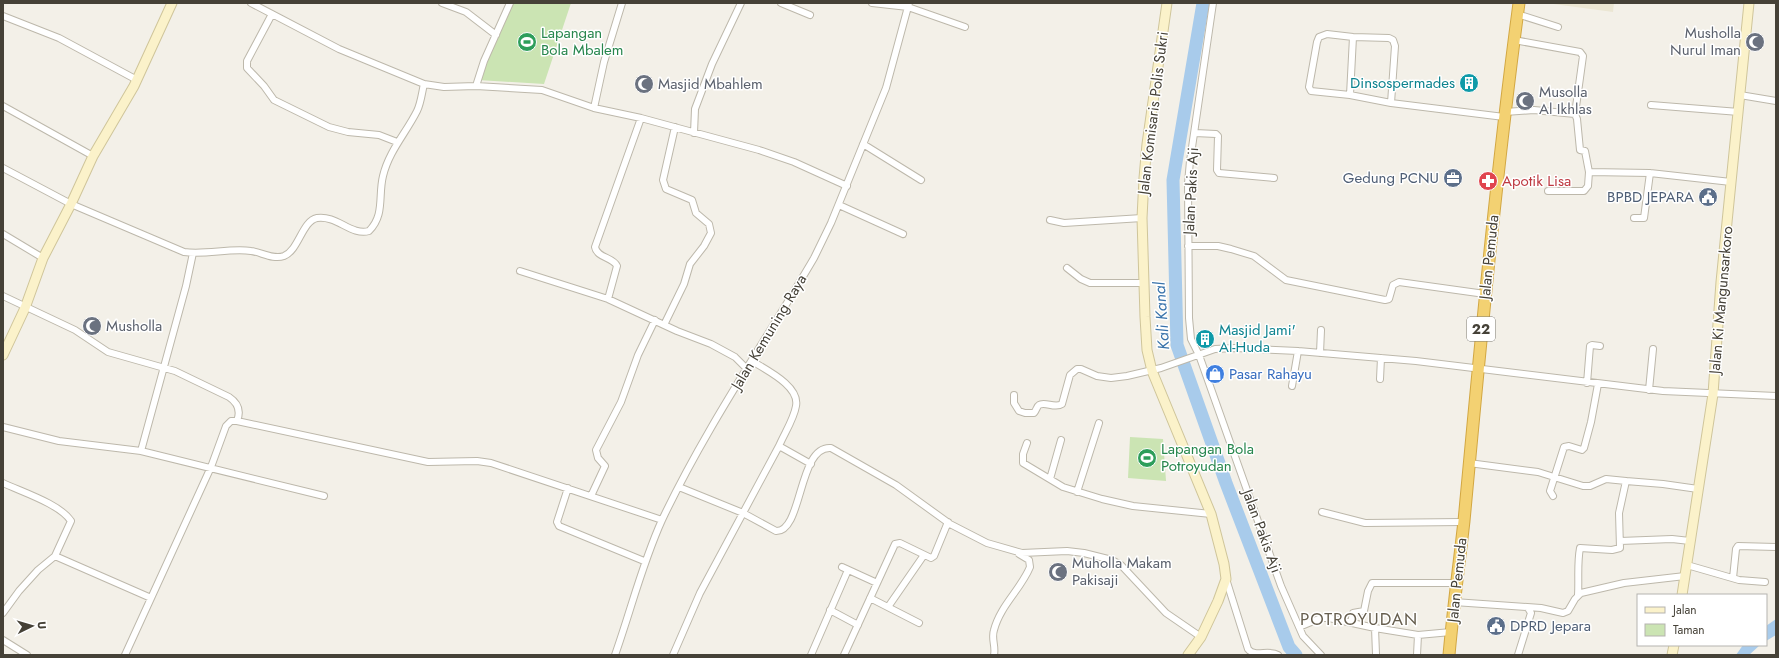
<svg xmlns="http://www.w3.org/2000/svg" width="1779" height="658" font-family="Jost,sans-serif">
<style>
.education{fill:#ebe6d3}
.green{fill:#cbe4b3}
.water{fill:#a8cbeb}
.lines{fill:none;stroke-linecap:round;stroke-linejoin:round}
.river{stroke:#a8cbeb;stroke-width:13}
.street-casing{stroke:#bdb8ab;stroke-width:8}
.secondary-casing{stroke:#cfc59a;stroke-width:11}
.highway-casing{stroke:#d2a742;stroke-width:13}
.street{stroke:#fff;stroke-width:6}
.secondary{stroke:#fbf2ca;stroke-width:9}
.highway{stroke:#f3d172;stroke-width:11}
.labels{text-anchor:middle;stroke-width:3;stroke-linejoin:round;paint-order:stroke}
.shield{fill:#fff;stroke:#7d7a73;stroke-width:1}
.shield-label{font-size:14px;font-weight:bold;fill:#454137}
.leisure-label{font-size:15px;fill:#27864d;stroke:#fff;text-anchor:start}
.worship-label{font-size:15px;fill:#5b616d;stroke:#fff;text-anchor:start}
.culture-label{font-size:15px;fill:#0d838f;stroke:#fff;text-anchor:end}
.street-label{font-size:15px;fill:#454137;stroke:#fff}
.service-label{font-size:15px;fill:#4e5e75;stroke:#fff;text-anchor:end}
.health-label{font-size:15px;fill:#be3a42;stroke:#fff;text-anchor:start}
.shop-label{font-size:15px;fill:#366cbe;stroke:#fff;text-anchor:start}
.water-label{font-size:16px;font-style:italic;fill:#3872aa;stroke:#fff}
.quarter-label{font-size:17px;letter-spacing:1px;fill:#675f4f;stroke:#fff}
</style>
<rect width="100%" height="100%" fill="#f3f0e8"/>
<path class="education" d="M 1546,3 L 1614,3 L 1613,12 Z"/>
<path class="green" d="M 512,3 L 571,3 L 544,84 L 478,80 Z
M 1130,437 L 1163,439 L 1166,481 L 1128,478 Z"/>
<path class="water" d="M 1776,619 L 1776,635 L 1766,641 L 1766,626 Z
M 1743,645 L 1760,645 L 1749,655 L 1736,655 Z"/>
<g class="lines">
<path class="river" d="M 1203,3 L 1173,180 L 1177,345 L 1226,483 L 1289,647 L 1296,655"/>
<defs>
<path id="street" d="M 251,3 L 339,49 L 424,84 L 444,87 L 476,86 L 542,90 L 594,108 L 641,118 L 759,150 L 794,162 L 847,186
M 442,3 L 466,12 L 496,35
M 781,3 L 810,15
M 872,3 L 908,7 L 965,27
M 1213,3 L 1190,161 L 1188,183 L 1189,318 L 1191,339 L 1199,355 L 1281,586 L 1303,636 L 1321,655
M 272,14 L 247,61 L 247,68 L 264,86 L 274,100 L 329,127 L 348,132 L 379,135 L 397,142
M 1517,14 L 1558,27
M 3,16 L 59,38 L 137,80
M 1514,40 L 1580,52 L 1583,56 L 1575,114 L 1577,119 L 1580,150 L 1585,151 L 1589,172 L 1650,173 L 1731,182
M 476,86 L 484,61 L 510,3
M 1350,95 L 1353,37
M 1740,95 L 1776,101
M 1391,103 L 1395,46 L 1393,40 L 1389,38 L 1353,37 L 1327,34 L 1319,37 L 1317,42 L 1309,87 L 1311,91 L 1350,95 L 1391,103 L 1504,117
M 1651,105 L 1739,112
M 3,106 L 93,156
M 594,108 L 604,62 L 622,3
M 1505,112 L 1534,110 L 1575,114
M 694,133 L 695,109 L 712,64 L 741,3
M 1195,133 L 1216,134 L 1218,136 L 1217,170 L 1219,173 L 1274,178
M 863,144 L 921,180
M 3,168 L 71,204 L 184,252 C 206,255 230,248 251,251 C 261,252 273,260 284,256 C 299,250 302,221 317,218 C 337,215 351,236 369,231 C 385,215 378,196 383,176 C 389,151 406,133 417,111 C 421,103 422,92 424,84
M 1548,191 L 1584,191 L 1588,186 L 1589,172
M 839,205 L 903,234
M 1634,218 L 1644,218 L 1650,173
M 1050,220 L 1064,223 L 1142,218
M 3,234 L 43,258
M 1188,246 L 1218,246 L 1231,249 L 1254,256 L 1286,280 L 1370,297 L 1385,300 L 1389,299 L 1393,285 L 1399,282 L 1485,294
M 1067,268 L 1081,279 L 1090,283 L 1143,283
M 520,271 L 608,299 L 677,331 L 711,344 L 735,357 L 747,369
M 3,296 L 75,330 L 108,352 L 175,371 L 229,397 C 238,403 241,411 237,421
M 608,299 L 617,266 C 613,257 597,258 595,247 L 641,118
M 664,325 L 684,284 L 690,264 L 704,246 L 711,233 L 709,224 L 696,213 L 692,200 L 666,189 L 663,180 L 675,127
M 1320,353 L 1321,330
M 752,361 C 766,370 800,386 796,406 C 794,419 784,434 779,446 L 811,464
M 1380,379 L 1381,358
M 1587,383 L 1590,346 L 1592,345 L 1600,346
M 1292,386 L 1298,351
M 1649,390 L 1653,349
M 1014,395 L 1014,403 L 1019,411 L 1025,413 L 1034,413 C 1036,411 1037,406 1039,405 C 1045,401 1055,409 1062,404 L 1070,375 L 1077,369 L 1081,369 L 1097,376 L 1111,378 L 1127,376 L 1161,368 L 1215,349 L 1235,348 L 1298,351 L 1416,361 L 1663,391 L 1776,396
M 3,427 L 59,441 L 141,451 L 324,496
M 1027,443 L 1023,454 L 1023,463 L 1063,487 L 1102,499 L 1133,506 L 1211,514
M 141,451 L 186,286 L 193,253
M 1469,463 L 1538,472 L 1583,486 L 1590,486 L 1606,479 L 1626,481
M 1050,479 L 1061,440
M 3,483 C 22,492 60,504 71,521 L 55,556 L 38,570 L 19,591 L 3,613
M 679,487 L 743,513 L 776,531 C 803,532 798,445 831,448 L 896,485 L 950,524 L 987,543 L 1022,553 L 1067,551 L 1084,553 L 1112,560 L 1121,565 L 1166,613 L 1201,637
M 568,488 L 557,522 L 559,526 L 644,561
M 1077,492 L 1099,423
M 591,496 L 605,466 L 598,458 L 596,450 L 621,402 L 638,355 L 655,320
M 1553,496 L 1550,491 L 1564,447 L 1569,446 L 1582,450 L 1584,448 L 1591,422 L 1598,384
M 1322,512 L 1365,523 L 1463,522
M 1620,541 L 1672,539 L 1690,541
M 55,556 L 151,598
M 1687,565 L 1739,580 L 1765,582
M 842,567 L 877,583
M 1733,578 L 1736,549 L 1738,546 L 1776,547
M 1226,579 L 1248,649 C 1255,658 1268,649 1278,655
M 1578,595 C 1579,579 1577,564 1580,548 L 1612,550 L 1620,548 L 1619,513 L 1626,481 L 1663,484 L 1698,489
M 870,598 L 919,623
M 1454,602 L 1541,608 L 1563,613 L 1568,611 L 1575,599 L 1581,593 L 1624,583 L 1685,576
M 888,607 L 924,555
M 830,610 L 858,625
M 1351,623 L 1353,613 L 1364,611 L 1368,591 L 1372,583 L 1456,583
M 1299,627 L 1321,618 L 1329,618 L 1375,628
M 3,640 L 27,655
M 1376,654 L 1375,628 L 1418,635 L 1451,632
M 125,655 L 211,467 L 226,426 L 231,421 L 237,421 L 428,462 L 477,461 L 491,463 L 662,520
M 615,655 C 631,610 642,564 662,520 C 705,429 763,345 814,258 L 831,223 L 886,88 L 909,3
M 673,655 L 700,593 L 779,446
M 811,655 L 848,570
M 844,655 L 895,544 L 900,543 L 931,558 L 934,556 L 948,522
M 994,655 C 996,646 991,639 994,630 C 1000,606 1021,589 1030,567 L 1029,560 L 1019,554
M 1417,655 L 1418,635
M 1518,655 L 1531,613 L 1528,608"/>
<path id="secondary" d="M 1167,3 L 1147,144 L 1144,178 L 1142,218 L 1145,317 L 1147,350 L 1152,371 L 1211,514 L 1224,564 L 1226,579 L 1218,601 L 1201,637 L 1188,655
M 3,355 L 25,308 L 43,258 L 71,204 L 93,156 L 134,86 L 172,3
M 1682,595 L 1713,394 L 1721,282 L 1749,3
M 1672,655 L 1674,645"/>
<path id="highway" d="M 1449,655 C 1453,610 1459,565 1464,521 C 1480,348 1496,175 1519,3"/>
</defs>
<use href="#street" class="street-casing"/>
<use href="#secondary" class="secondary-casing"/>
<use href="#highway" class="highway-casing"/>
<use href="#street" class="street"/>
<use href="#secondary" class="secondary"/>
<use href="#highway" class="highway"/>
</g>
<defs>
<symbol id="stadium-disc" viewBox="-11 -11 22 22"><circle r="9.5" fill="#2e9e5b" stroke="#fff"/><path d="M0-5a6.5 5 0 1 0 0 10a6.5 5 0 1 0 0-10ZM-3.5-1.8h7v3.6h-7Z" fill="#fff"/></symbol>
<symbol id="mosque-disc" viewBox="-11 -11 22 22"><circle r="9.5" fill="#6b7280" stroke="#fff"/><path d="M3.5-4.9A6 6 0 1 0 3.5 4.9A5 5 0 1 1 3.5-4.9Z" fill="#fff"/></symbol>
<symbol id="building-disc" viewBox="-11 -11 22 22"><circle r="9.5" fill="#0f9aa8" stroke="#fff"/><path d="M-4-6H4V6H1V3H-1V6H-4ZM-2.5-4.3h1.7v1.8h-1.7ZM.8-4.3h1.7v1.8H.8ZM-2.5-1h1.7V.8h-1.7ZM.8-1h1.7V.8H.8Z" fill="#fff"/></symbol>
<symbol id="office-disc" viewBox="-11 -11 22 22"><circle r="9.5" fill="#5c6f8a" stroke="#fff"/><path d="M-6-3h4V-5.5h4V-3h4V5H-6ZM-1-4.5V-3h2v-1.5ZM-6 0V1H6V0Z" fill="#fff"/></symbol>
<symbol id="pharmacy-disc" viewBox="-11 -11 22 22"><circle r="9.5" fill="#e0444e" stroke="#fff"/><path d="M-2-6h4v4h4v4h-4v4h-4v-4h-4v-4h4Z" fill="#fff"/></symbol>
<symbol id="civic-disc" viewBox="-11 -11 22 22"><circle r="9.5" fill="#5c6f8a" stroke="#fff"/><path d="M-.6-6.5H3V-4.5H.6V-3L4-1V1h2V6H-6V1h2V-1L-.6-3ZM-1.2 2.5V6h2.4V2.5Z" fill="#fff"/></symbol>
<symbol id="shop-disc" viewBox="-11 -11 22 22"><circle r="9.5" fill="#3f7fe0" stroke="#fff"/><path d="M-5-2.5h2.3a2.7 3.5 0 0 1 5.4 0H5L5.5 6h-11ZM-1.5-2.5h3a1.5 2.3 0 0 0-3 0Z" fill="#fff"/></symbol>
</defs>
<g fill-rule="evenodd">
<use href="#stadium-disc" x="516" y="31" width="22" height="22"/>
<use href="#mosque-disc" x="1744" y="31" width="22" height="22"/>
<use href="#building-disc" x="1458" y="72" width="22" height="22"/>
<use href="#mosque-disc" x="633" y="73" width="22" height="22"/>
<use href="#mosque-disc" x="1514" y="90" width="22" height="22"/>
<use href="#office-disc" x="1442" y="167" width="22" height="22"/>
<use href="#pharmacy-disc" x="1477" y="170" width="22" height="22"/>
<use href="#civic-disc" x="1697" y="186" width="22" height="22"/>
<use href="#mosque-disc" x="81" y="315" width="22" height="22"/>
<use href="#building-disc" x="1194" y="328" width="22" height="22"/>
<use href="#shop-disc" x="1204" y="363" width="22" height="22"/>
<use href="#stadium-disc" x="1136" y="447" width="22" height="22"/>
<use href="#mosque-disc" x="1047" y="561" width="22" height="22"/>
<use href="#civic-disc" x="1485" y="615" width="22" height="22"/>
</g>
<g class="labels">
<rect class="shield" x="1467" y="317" width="28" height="24" rx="3"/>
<g class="shield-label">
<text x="1481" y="334">22</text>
</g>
<g class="leisure-label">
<text x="541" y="38">Lapangan<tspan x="541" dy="17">Bola Mbalem</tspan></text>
<text x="1161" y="454">Lapangan Bola<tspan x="1161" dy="17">Potroyudan</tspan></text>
</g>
<g class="worship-label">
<text x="1741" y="38" text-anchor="end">Musholla<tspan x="1741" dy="17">Nurul Iman</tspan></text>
<text x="658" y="89">Masjid Mbahlem</text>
<text x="1539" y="97">Musolla<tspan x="1539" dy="17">Al Ikhlas</tspan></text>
<text x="106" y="331">Musholla</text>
<text x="1072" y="568">Muholla Makam<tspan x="1072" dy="17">Pakisaji</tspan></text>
</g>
<g class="culture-label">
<text x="1455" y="88">Dinsospermades</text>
<text x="1219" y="335" text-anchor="start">Masjid Jami'<tspan x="1219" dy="17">Al-Huda</tspan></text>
</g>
<g class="street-label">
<text transform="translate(1153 113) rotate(-83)" y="5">Jalan Komisaris Polis Sukri</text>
<text transform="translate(1191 191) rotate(-87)" y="5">Jalan Pakis Aji</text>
<text transform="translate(1489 257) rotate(-84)" y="5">Jalan Pemuda</text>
<text transform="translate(1721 300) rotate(-85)" y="5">Jalan Ki Mangunsarkoro</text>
<text transform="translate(769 332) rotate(-59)" y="5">Jalan Kemuning Raya</text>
<text transform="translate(1262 531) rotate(70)" y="5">Jalan Pakis Aji</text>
<text transform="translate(1457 580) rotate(-84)" y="5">Jalan Pemuda</text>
</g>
<g class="service-label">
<text x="1439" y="183">Gedung PCNU</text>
<text x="1694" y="202">BPBD JEPARA</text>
<text x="1510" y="631" text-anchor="start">DPRD Jepara</text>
</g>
<g class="health-label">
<text x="1502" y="186">Apotik Lisa</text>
</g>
<g class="shop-label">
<text x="1229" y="379">Pasar Rahayu</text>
</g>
<g class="water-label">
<text transform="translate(1161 316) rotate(-94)" y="6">Kali Kanal</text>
</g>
<g class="quarter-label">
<text x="1359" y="625">POTROYUDAN</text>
</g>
</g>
<rect width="1779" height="658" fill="none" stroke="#454137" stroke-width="8"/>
<rect x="1637" y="594" width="130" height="52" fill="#ffffff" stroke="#b5b3af"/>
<rect x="1645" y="607" width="20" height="6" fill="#fbf2ca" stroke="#b5b3af"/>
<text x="1673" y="614" font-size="12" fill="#454137">Jalan</text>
<rect x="1645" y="624" width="20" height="12" fill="#cbe4b3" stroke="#b5b3af"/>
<text x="1673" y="634" font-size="12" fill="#454137">Taman</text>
<g transform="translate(32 626) rotate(85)" stroke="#ffffff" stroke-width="3" paint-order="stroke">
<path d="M0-3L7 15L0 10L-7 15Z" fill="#454137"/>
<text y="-6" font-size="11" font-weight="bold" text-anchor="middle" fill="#454137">U</text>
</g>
</svg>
